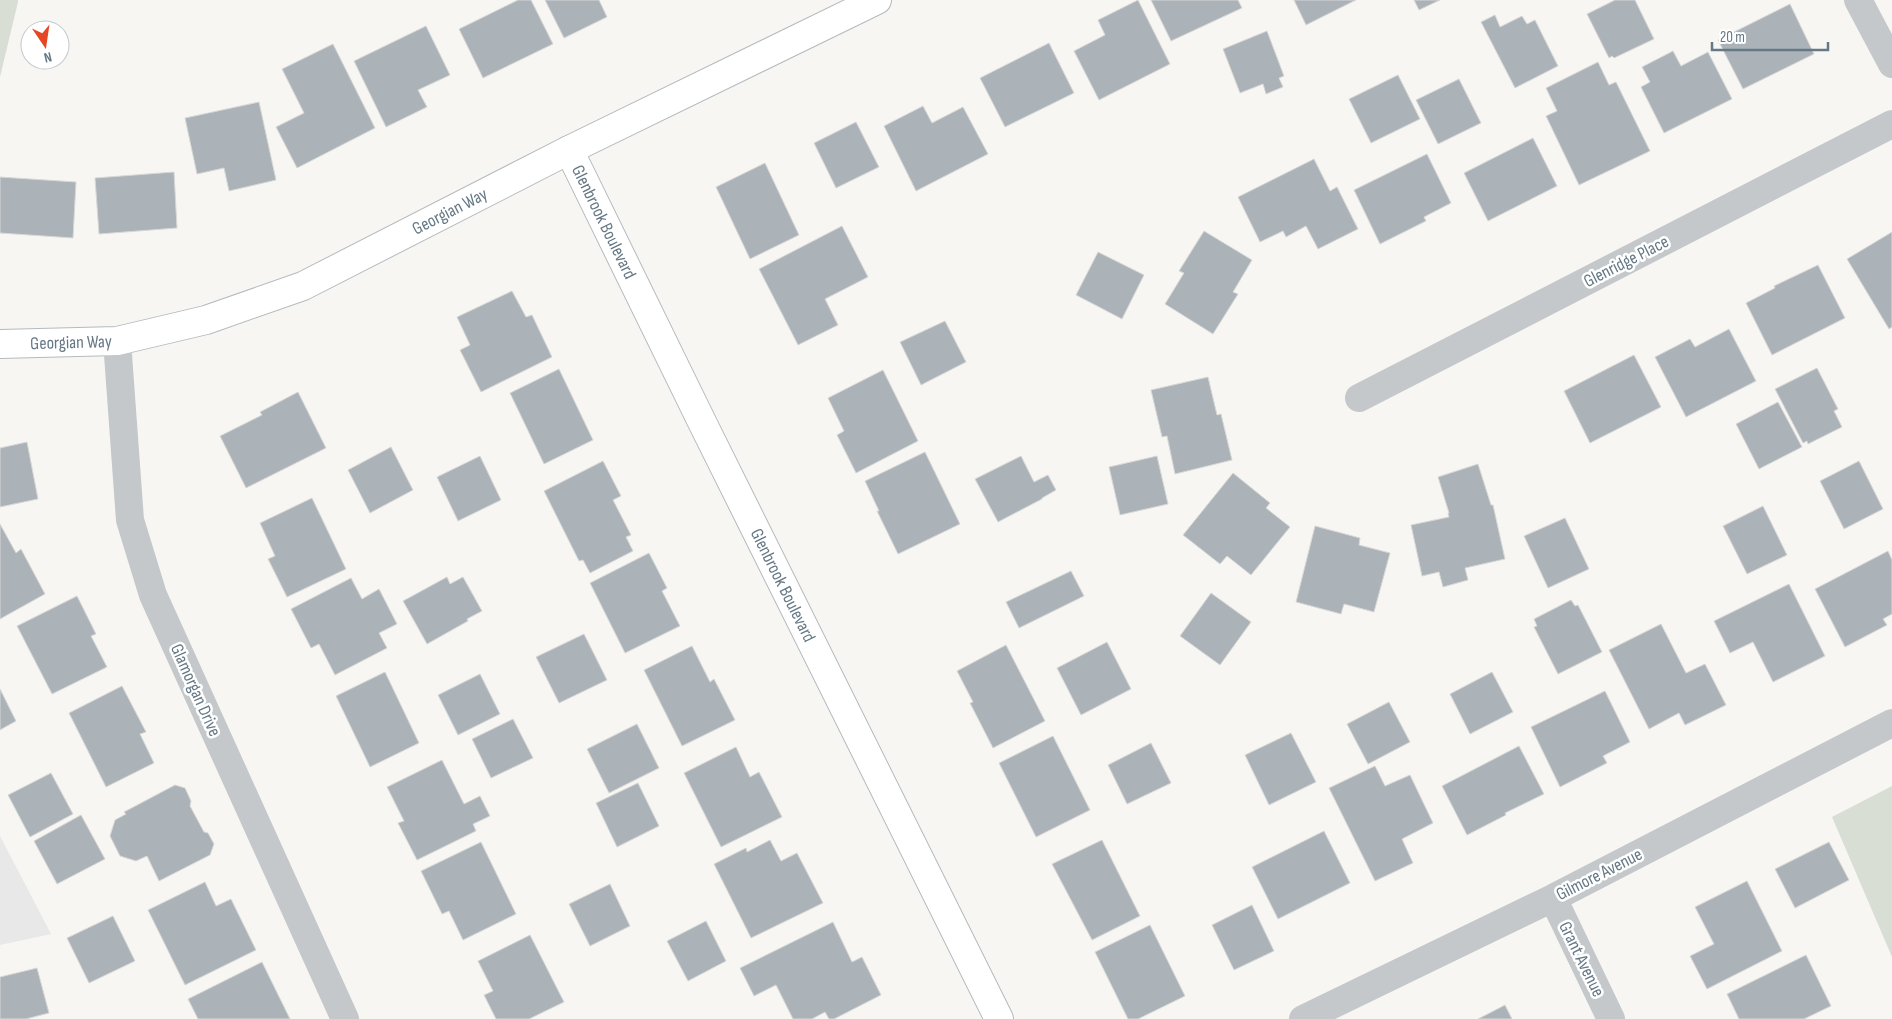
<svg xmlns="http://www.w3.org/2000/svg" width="1892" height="1019" font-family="'Sofia Sans Condensed',sans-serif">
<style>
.built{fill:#e7e8e7}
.green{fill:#d8ded4}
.building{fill:#abb3b9;stroke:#d8d8d6}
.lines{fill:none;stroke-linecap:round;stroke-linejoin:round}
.secondary-casing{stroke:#b4babe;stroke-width:30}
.street{stroke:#c4c8cb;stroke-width:28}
.secondary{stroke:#fff;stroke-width:28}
.labels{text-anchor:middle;stroke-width:5;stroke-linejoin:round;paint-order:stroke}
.street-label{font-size:18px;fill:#657885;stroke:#fff}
</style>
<rect width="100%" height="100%" fill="#f7f6f3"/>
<path class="built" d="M 0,836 L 51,934 L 0,945 Z"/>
<path class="green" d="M 0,0 L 18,0 L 18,2 L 0,77 Z
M 1892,786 L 1892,957 L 1832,817 Z"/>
<path class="building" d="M 518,0 L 531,0 L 553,44 L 483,78 L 459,29 Z
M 545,0 L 599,0 L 607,17 L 564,38 Z
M 1138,0 L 1170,64 L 1099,100 L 1074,51 L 1105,35 L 1098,20 Z
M 1151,0 L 1238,0 L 1242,8 L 1171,41 Z
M 1294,0 L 1356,0 L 1306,25 Z
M 1414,0 L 1440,0 L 1419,10 Z
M 1615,0 L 1635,0 L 1654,39 L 1614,58 L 1612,56 L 1609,58 L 1587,14 Z
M 1790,4 L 1814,54 L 1743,89 L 1718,40 Z
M 1495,15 L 1500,27 L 1522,16 L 1527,24 L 1535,20 L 1558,66 L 1515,88 L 1481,22 Z
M 426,26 L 450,75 L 418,90 L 427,107 L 386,127 L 354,61 Z
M 1267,31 L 1284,76 L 1279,78 L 1283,87 L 1266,94 L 1263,84 L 1240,93 L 1223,49 Z
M 1049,43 L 1074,93 L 1005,127 L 980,78 Z
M 333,44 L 375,128 L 297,168 L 276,127 L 304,113 L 282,69 Z
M 1673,51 L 1681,66 L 1708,52 L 1732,99 L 1664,133 L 1641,87 L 1650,82 L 1642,67 Z
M 1598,62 L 1609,85 L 1616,82 L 1650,151 L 1579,185 L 1546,116 L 1557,111 L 1546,88 Z
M 1398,75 L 1420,119 L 1371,143 L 1349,99 Z
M 1459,79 L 1481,123 L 1438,144 L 1416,100 Z
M 259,102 L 276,180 L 229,191 L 224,168 L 197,174 L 185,118 Z
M 923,106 L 932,123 L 963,107 L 988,154 L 916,191 L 884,126 Z
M 856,122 L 879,167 L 836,188 L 814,143 Z
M 1533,138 L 1557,186 L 1488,221 L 1464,173 Z
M 1427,154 L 1451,203 L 1424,217 L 1426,221 L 1380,244 L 1354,190 Z
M 1314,159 L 1330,191 L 1337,187 L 1358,229 L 1318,249 L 1306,226 L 1286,237 L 1283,231 L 1260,242 L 1238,197 Z
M 765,163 L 799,235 L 750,259 L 716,187 Z
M 174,172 L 177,228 L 99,234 L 95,178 Z
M 0,177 L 76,182 L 73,238 L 0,233 Z
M 842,226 L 868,277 L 825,299 L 838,325 L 798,345 L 759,269 Z
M 1204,231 L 1252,260 L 1233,292 L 1238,294 L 1213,334 L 1165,304 L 1184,273 L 1179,271 Z
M 1892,232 L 1892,327 L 1889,329 L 1847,259 Z
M 1098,252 L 1144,275 L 1122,319 L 1076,295 Z
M 1818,265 L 1845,318 L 1772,355 L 1746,303 L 1775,288 L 1774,286 Z
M 512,291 L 526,317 L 532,315 L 552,357 L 481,392 L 460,350 L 470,345 L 457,317 Z
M 945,321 L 966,362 L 921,385 L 900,342 Z
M 1729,329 L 1756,381 L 1686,417 L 1655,357 L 1690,339 L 1695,347 Z
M 1634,355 L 1661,407 L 1590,443 L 1564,391 Z
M 1817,368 L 1838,409 L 1834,411 L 1842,427 L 1808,444 L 1807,441 L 1803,443 L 1775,389 Z
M 559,369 L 593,440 L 544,464 L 510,393 Z
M 883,370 L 918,441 L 856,473 L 837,435 L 844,431 L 828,398 Z
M 1208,377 L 1217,415 L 1221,414 L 1232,460 L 1175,474 L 1167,436 L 1162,437 L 1151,390 Z
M 298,392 L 326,448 L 246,488 L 220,436 L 262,415 L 260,412 Z
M 1778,402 L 1802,447 L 1759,469 L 1736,424 Z
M 27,442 L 38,499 L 0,507 L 0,448 Z
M 391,447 L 413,490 L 370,513 L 348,470 Z
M 925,452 L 960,524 L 898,554 L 877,511 L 879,511 L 865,481 Z
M 480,456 L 501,500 L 458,521 L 437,477 Z
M 1021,456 L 1034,482 L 1048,475 L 1056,490 L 1042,498 L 1042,499 L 998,522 L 975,479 Z
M 1157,456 L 1168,504 L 1120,515 L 1109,467 Z
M 603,461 L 621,496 L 613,500 L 631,535 L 626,537 L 633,551 L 590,573 L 583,560 L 579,561 L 544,491 Z
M 1859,461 L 1883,509 L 1844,529 L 1820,481 Z
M 1478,464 L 1491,505 L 1493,505 L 1505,559 L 1465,568 L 1468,580 L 1443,587 L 1439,572 L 1422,576 L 1411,525 L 1449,517 L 1448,513 L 1449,513 L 1438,477 Z
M 1233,473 L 1270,503 L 1266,508 L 1290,527 L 1251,575 L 1227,556 L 1220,564 L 1183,535 Z
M 312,498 L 346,569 L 287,597 L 268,559 L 275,556 L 260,523 Z
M 1763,506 L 1787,555 L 1747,574 L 1723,526 Z
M 1565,518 L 1589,569 L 1548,588 L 1524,536 Z
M 0,524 L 16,553 L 21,549 L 45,594 L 0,619 Z
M 1315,526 L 1360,538 L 1359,545 L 1390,553 L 1374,612 L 1344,604 L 1341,614 L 1296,602 Z
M 1888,551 L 1892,560 L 1892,614 L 1883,619 L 1887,625 L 1845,647 L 1815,589 Z
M 649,553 L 667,588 L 662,591 L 680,626 L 625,653 L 590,583 Z
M 1071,571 L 1084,596 L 1019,628 L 1006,602 Z
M 447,577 L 450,584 L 463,577 L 482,611 L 467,619 L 468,621 L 427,644 L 403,601 Z
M 351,578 L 362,599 L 379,589 L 397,624 L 379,633 L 387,648 L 335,675 L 319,644 L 311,648 L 291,609 Z
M 1789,584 L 1825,656 L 1773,682 L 1753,642 L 1730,653 L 1714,621 Z
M 1211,593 L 1251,622 L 1220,665 L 1180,636 Z
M 77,596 L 96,634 L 91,636 L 107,667 L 52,694 L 17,626 Z
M 1571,600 L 1575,606 L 1578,605 L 1602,652 L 1558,674 L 1534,627 L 1537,626 L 1534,619 Z
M 1661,624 L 1686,673 L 1705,664 L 1726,705 L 1685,725 L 1679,713 L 1649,729 L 1609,650 Z
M 584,634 L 607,680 L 559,703 L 536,657 Z
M 1107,642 L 1131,689 L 1081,715 L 1057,668 Z
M 1006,645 L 1045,721 L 993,748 L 970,703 L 973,702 L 957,671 Z
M 692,646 L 710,682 L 714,679 L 735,720 L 682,746 L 644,670 Z
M 385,672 L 419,743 L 370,767 L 336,696 Z
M 1492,672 L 1513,712 L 1470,734 L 1450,694 Z
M 480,674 L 500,714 L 458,735 L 438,695 Z
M 122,686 L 146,732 L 140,734 L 154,763 L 106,787 L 69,713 Z
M 0,689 L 16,721 L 0,730 Z
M 1605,691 L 1630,742 L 1603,756 L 1607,763 L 1560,787 L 1531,727 Z
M 1389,702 L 1410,742 L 1368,764 L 1347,724 Z
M 513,719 L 533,758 L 491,778 L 472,739 Z
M 637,724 L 659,768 L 609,793 L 587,749 Z
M 1291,733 L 1316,782 L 1269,805 L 1245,755 Z
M 1053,736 L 1090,810 L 1036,837 L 999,763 Z
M 1151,743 L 1171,783 L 1127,804 L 1108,765 Z
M 1519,746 L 1544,794 L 1505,813 L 1506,815 L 1467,835 L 1442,786 Z
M 736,747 L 750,777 L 759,772 L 782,817 L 721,847 L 684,773 Z
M 442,760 L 464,804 L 480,796 L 490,816 L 473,824 L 476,831 L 417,860 L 398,823 L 404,821 L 387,787 Z
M 1375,766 L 1385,786 L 1410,775 L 1433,823 L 1402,839 L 1413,863 L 1375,881 L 1329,788 Z
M 51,773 L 73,814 L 30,837 L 8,795 Z
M 638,783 L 659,826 L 617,847 L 596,803 Z
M 175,785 L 185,788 L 191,801 L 190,806 L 204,832 L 208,833 L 214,844 L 210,855 L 159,881 L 147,856 L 136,861 L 120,856 L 110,836 L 115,820 L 126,814 L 124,812 Z
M 81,815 L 105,859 L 57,884 L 34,841 Z
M 1324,831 L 1350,883 L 1278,919 L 1252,867 Z
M 770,840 L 781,861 L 797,853 L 823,903 L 751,938 L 714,864 L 746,848 L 747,852 Z
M 1102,840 L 1140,916 L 1092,940 L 1052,864 Z
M 481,842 L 516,914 L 463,940 L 449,911 L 442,914 L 421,871 Z
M 1829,842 L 1849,880 L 1795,908 L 1775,869 Z
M 1747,881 L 1782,951 L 1707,989 L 1690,956 L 1714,944 L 1695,907 Z
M 205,882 L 216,906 L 231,899 L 256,950 L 185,985 L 148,910 Z
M 610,884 L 630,926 L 590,946 L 569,904 Z
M 1252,905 L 1274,951 L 1234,970 L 1212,925 Z
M 113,916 L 135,961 L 89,983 L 67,938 Z
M 706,921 L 726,961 L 688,981 L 667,941 Z
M 833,922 L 852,962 L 862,957 L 881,995 L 834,1019 L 829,1019 L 825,1012 L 812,1019 L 793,1019 L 776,985 L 754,996 L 740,968 Z
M 1150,925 L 1185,996 L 1138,1019 L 1128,1019 L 1095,952 Z
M 530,935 L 564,1002 L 529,1019 L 496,1019 L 484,995 L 493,991 L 478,961 Z
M 1806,955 L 1831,1006 L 1804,1019 L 1739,1019 L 1727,994 Z
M 262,962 L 290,1019 L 198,1019 L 188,999 Z
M 37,968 L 49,1013 L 26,1019 L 0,1019 L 0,977 Z
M 1505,1005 L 1512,1019 L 1478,1019 Z"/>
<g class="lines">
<defs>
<g id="secondary">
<path id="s1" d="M 569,150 L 702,422 L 999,1019"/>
<path id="s2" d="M 0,344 L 117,341 L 206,320 L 303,286 L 569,150 L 877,0"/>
</g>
</defs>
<use href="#secondary" class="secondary-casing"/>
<path class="street" d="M 1858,0 L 1892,64
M 117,341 L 130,520 L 153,595 L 345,1019
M 1359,398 L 1892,124
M 1553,898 L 1611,1019
M 1303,1019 L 1553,898 L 1892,723"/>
<use href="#secondary" class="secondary"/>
</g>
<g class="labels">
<g class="street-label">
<text dy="6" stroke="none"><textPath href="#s2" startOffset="476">Georgian Way</textPath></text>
<text dy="6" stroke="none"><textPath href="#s1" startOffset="80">Glenbrook Boulevard</textPath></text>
<text transform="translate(1626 261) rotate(-27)" y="6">Glenridge Place</text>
<text dy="6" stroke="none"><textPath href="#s2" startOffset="71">Georgian Way</textPath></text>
<text dy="6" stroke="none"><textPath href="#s1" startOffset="485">Glenbrook Boulevard</textPath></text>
<text transform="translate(196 690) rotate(66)" y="6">Glamorgan Drive</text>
<text transform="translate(1599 874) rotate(-27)" y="6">Gilmore Avenue</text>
<text transform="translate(1582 959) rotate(64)" y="6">Grant Avenue</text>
</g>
</g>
<g transform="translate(45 45) rotate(167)"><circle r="24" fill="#ffffff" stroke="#c1c9ce"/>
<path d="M0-4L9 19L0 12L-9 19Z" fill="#e54725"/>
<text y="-8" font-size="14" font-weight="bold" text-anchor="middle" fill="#657885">N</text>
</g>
<path d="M1712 42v8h116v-8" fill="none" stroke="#657885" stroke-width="2.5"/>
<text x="1720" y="42" font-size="15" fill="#657885" stroke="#ffffff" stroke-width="4" paint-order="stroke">20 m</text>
</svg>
